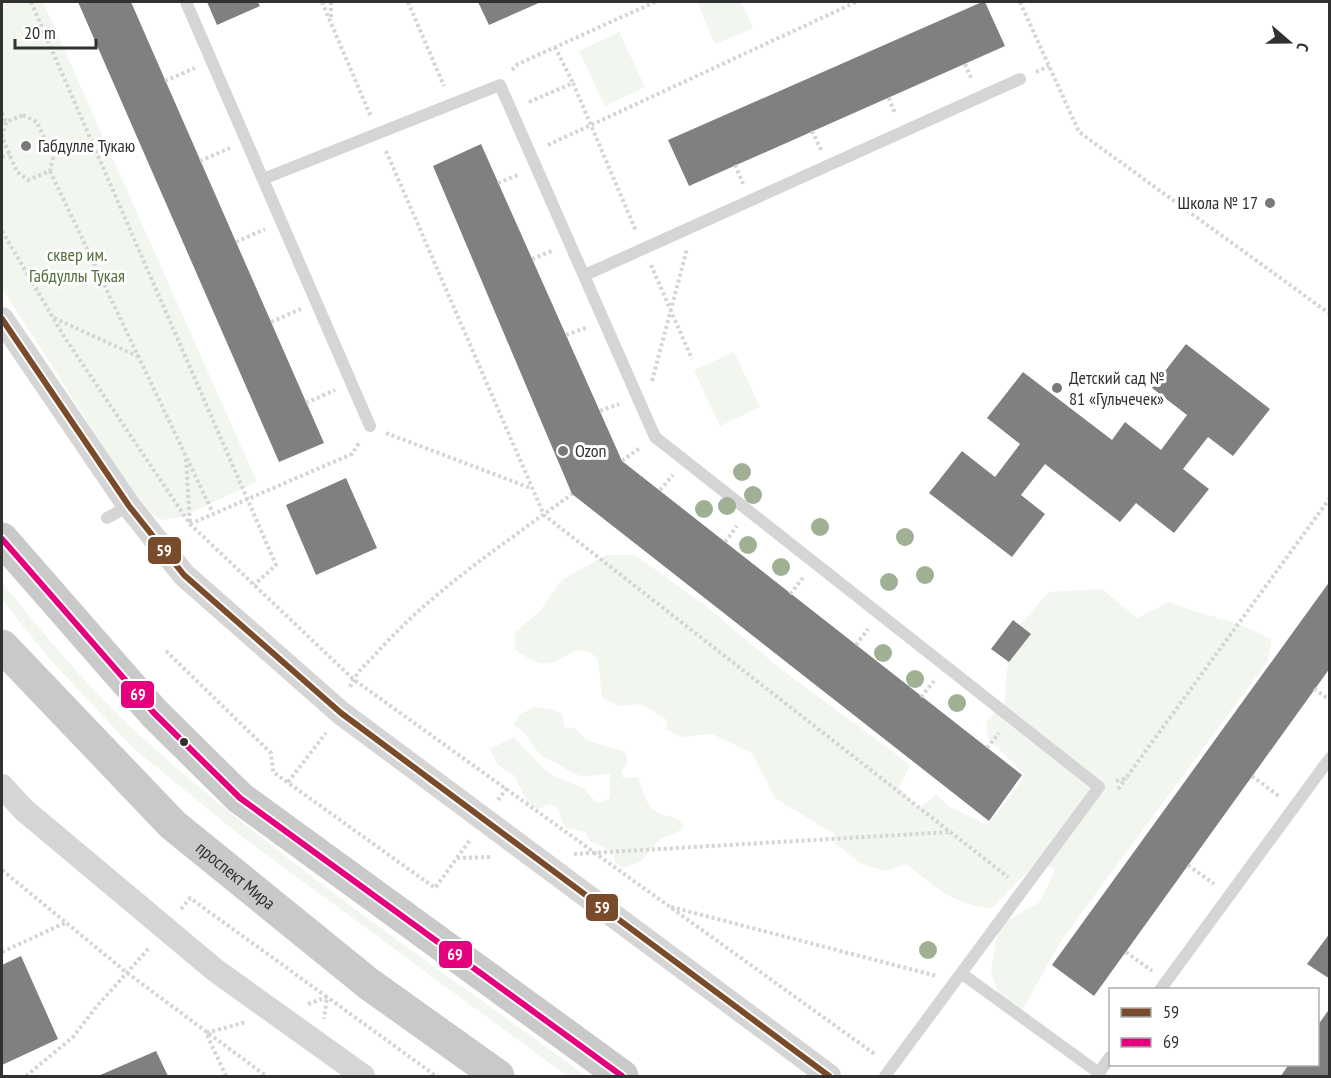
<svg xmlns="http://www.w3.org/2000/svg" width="1331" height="1078" font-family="'PT Sans Narrow',sans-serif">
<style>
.green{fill:#f1f6ee}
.building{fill:#808080}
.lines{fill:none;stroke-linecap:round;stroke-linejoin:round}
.path{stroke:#d5d5d5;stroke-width:4;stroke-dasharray:3 3;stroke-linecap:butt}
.service{stroke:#d5d5d5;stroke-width:12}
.minor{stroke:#d5d5d5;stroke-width:24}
.primary{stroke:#c9c9c9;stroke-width:33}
.bus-1-casing{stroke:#fff;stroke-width:10}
.bus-2-casing{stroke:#fff;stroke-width:10}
.bus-1{stroke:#7a4b2a;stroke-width:6}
.bus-2{stroke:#e5007d;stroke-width:6}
.tree{fill:#9fb094}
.poi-dot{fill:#797979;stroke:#fff;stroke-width:2}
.bus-dot{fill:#313131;stroke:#fff;stroke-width:2}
.labels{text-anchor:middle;stroke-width:6;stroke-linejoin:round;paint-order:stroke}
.poi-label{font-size:18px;fill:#313131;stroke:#fff;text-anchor:start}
.park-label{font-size:18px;fill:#516f3d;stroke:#fff}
.street-label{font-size:18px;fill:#313131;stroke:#fff}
.line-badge{stroke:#fff;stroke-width:2}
.badge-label{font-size:16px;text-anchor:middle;font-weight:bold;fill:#fff}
</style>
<rect width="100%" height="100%" fill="#fff"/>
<path class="green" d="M 2,2 L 43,2 L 257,482 L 181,517 L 162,520 L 145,512 L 2,288 Z
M 697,2 L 741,2 L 753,28 L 715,44 Z
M 619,32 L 645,87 L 605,106 L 579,51 Z
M 734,352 L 760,407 L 720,426 L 694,370 Z
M 606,555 L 635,555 L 702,603 L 781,669 L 892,751 L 910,766 L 899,787 L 919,809 L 936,795 L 950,807 L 988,825 L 1025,775 L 988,738 L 986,721 L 1005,704 L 1006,675 L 1016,629 L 1049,592 L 1102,589 L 1137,618 L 1169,602 C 1202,616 1245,621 1272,641 L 1267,662 L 1060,942 L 1023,1009 L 1004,1013 L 991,971 L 998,931 L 1003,923 L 1040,902 L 1055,870 L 1046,865 L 1035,864 L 992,908 C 954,905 935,888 907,864 L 885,871 L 861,864 L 836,844 L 833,829 L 832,833 L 775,798 L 752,753 L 712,734 L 680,737 L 666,729 L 667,720 L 642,704 L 619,706 L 602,698 L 598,659 L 590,652 L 576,650 C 547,668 543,668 515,650 L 515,632 L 540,611 L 562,580 Z
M 2,582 C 46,637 92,693 145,740 C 282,863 437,967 586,1076 L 567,1076 L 241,836 L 133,748 L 46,655 L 2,599 Z
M 535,707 L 552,709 L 563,714 L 564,727 L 575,728 L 585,739 L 596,743 L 625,752 L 628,762 L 621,772 L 623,778 L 637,777 C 643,787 645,805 655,811 C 666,818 676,814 684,826 C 672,839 668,834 660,840 C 642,854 652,861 622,868 L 614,860 L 613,852 L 590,841 L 585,832 L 565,828 L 558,809 L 550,804 L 538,809 L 527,802 L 515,776 L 497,764 L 490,749 L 514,737 L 542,767 L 554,776 L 583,788 L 598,804 L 610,798 L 610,774 C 580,776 584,781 558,764 C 552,760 546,759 541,755 C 529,743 529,733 513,725 L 520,714 Z"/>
<path class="building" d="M 78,2 L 131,2 L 324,443 L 279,462 Z
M 207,2 L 258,2 L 260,6 L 217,25 Z
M 478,2 L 541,2 L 489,25 Z
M 982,2 L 985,2 L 1005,46 L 689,186 L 668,140 Z
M 481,144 L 622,461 L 1022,775 L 989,821 L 572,494 L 433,166 Z
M 1186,344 L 1270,409 L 1233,456 L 1208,437 L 1183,469 L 1209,489 L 1174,533 L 1136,503 L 1120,522 L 1045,464 L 1021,495 L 1045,514 L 1012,557 L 929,493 L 962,451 L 995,477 L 1020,444 L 987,418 L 1023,372 L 1112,440 L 1125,422 L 1161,450 L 1187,415 L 1152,388 Z
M 346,478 L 377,548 L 316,575 L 286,505 Z
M 1330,581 L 1330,668 L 1094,996 L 1052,965 Z
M 1013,620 L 1031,634 L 1009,662 L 991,649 Z
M 1330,933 L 1330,979 L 1307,964 Z
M 21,956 L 58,1039 L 2,1065 L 2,965 Z
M 1330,1008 L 1330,1076 L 1281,1076 L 1289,1064 L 1318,1064 L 1318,1025 Z
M 156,1051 L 168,1076 L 98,1076 Z"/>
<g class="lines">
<path class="path" d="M 31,2 L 276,565 L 254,585
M 322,2 L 371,117
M 331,2 L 331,20
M 408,2 L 444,86
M 1020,2 L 1079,132 L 1330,314
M 555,47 L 573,83
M 965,64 L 972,80
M 512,70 L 518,64 L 655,2
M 1036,72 L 1049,66
M 165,81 L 195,68
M 889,98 L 895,114
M 529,102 L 573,83 L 636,231
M 2,113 L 6,122
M 23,115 L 37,122 L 53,158 L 50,171 L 28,180 L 17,172 L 2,137 L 6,122 Z
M 812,131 L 821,150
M 548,145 L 856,2
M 386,151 L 544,515 L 1008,877
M 2,157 L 9,154
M 200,161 L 230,148
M 735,165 L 743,184
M 50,171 L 213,513
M 498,183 L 520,174
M 2,231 L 65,338 L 190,524 L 353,679 L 876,1055
M 236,242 L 265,229
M 532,259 L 554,250
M 651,265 L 692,359
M 54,318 L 137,356
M 271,322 L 301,309
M 566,335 L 588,327
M 652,381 L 687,249
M 306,403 L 335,390
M 600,411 L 619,404
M 386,433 L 533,489
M 186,459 L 190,524
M 622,461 L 641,447
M 660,490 L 673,475
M 190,524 L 352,454 L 360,441
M 725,542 L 737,526
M 790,594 L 803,578
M 856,645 L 868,629
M 166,651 L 271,753 L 273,772 L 435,888 L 470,840
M 350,687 C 355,674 365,665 375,655 C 431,591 504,544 572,494
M 1314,689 L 1330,700
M 921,697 L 934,681
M 987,748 L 999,733
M 1252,776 L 1280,797
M 1116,781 L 1126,778 L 1330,498
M 288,782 L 326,733
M 1118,789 L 1126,778
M 498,800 L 507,788
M 574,854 L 950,832
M 457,858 L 492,857
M 1188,865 L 1214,884
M 2,870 L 126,972 L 266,1076
M 671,907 L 937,976
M 181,909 L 190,898 L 327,997 L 324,1019
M 2,952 L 65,923
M 1126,952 L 1152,971
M 308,1004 L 327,997 L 436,1076
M 26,1076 L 73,1037 L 97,1006 L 150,947
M 226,1076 L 206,1033 L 246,1022"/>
<path class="service" d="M 186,2 L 370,426
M 263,179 L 500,85 L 655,437 L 1099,787 L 885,1076
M 585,275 L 1020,79
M 107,518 L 129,506
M 961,973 L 1099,1073 L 1110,1057
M 1160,990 L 1330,758"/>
<path class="minor" d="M 2,319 L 129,506 L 184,575 L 341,713 L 829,1076
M 2,786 L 24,810 L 215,970 L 363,1076"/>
<g class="primary">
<path d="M 2,539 L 154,713 L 240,798 L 622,1076"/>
<path id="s1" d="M 2,646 L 173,825 L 369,984 L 498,1076"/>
</g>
<defs>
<path id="bus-1" d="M 2,319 L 129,506 L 184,575 L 341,713 L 829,1076"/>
<path id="bus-2" d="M 2,539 L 154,713 L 240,798 L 622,1076"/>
</defs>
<use href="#bus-1" class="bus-1-casing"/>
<use href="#bus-2" class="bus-2-casing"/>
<use href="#bus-1" class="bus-1"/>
<use href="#bus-2" class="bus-2"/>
</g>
<g class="tree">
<circle cx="742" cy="472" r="9"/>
<circle cx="753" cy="495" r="9"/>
<circle cx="727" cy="506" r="9"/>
<circle cx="704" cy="509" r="9"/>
<circle cx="820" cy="527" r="9"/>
<circle cx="905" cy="537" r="9"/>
<circle cx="748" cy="545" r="9"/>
<circle cx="781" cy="567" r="9"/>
<circle cx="925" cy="575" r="9"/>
<circle cx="889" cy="582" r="9"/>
<circle cx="883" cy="653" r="9"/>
<circle cx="915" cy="679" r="9"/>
<circle cx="957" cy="703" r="9"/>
<circle cx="928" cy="950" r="9"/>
</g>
<g class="poi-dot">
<circle cx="26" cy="146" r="6"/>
<circle cx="1270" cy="203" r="6"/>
<circle cx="1057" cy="388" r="6"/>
<circle cx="563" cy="451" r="6"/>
</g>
<circle class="bus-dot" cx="184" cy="742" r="5"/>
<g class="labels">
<g class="poi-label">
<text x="38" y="152">Габдулле Тукаю</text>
<text x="1258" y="209" text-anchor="end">Школа № 17</text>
<text x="1069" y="384">Детский сад №<tspan x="1069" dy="21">81 «Гульчечек»</tspan></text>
<text x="575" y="457">Ozon</text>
</g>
<g class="park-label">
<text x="77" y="261">сквер им.<tspan x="77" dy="21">Габдуллы Тукая</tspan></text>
</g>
<g class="street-label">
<text dy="6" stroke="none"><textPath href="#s1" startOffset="328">проспект Мира</textPath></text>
</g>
</g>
<g class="line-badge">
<rect x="147" y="536" width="35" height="29" rx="6" fill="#7a4b2a"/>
<rect x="120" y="680" width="35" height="29" rx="6" fill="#e5007d"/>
<rect x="585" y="893" width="34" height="29" rx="6" fill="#7a4b2a"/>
<rect x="438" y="940" width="35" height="29" rx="6" fill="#e5007d"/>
</g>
<g class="badge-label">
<text x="164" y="556">59</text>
<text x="138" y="700">69</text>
<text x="602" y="913">59</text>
<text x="455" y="960">69</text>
</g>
<rect width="1331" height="1078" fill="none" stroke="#313131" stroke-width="6"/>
<rect x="1109" y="988" width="210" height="78" fill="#ffffff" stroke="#adadad" stroke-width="1.5"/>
<rect x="1121" y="1008" width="30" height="9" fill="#7a4b2a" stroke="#adadad" stroke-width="1.5"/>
<text x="1163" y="1018" font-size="18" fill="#313131">59</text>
<rect x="1121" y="1038" width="30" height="9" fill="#e5007d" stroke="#adadad" stroke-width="1.5"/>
<text x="1163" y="1048" font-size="18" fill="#313131">69</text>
<g transform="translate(1289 42) rotate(110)" stroke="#ffffff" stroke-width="4.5" paint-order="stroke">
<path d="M0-4.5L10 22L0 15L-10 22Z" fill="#313131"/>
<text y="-9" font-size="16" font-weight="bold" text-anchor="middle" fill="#313131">С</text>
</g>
<path d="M15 39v9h81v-9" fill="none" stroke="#313131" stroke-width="3"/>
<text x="24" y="39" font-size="18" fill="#313131" stroke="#ffffff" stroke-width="4.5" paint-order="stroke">20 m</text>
</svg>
